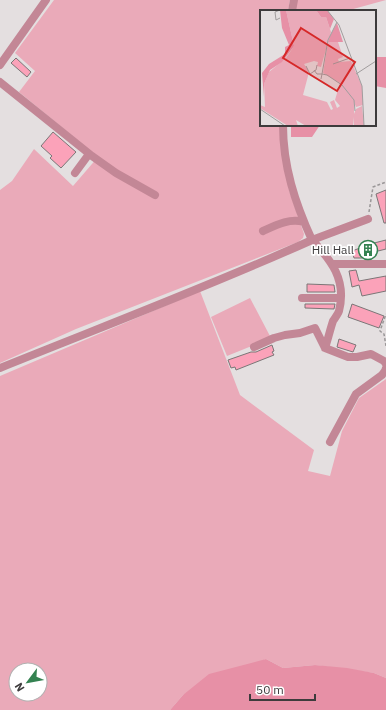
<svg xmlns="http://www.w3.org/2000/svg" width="386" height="710" font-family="'IBM Plex Sans',sans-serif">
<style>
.green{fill:#eaaab9;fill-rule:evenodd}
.forest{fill:#e790a6}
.building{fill:#fba2b9;stroke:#7b7677}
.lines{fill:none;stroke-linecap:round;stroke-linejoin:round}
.path{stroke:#9a9798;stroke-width:1.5;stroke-dasharray:3 2;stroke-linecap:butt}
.minor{stroke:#c38796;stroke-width:8}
.labels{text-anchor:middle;stroke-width:3.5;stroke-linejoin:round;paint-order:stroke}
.poi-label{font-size:12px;fill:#3d3b3c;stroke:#fff;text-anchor:end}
.inset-road{fill:none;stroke:#a19d9e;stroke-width:1}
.view{fill:#d62828;fill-opacity:0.15;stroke:#d62828;stroke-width:2}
.inset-edge{fill:none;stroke:#3d3b3c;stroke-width:2}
</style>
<rect width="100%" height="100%" fill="#e4dfe0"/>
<path class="green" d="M 54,0 L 290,0 L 288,11 L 261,11 L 261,125 L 281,125 L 289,190 L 304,234 L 303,238 L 298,242 L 76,329 L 0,363 L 0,190 L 12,181 L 34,149 L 73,186 L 98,157 L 19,92 L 35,71 L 15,53 Z
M 297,0 L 386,0 L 346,11 L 295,11 Z
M 200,291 L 240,395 L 314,450 L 308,471 L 330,476 L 342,431 L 359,398 L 386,379 L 386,678 L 374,673 L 315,665 L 283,668 L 266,659 L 183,695 L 170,710 L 0,710 L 0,376 ZM 16,670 L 40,670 L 40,694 L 16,694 Z
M 250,298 L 271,338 L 227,356 L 211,317 Z"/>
<path class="forest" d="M 375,57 L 386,57 L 386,88 L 375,86 Z
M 291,125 L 320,125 L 312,137 L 291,137 Z
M 266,659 L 283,668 L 315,665 L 347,668 L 374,673 L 386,678 L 386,710 L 170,710 L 183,695 L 209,674 Z"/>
<path class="building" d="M 16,58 L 31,72 L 27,77 L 11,63 Z
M 53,132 L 76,152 L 61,168 L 50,158 L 52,156 L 41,146 Z
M 386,190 L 386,223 L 384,223 L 376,194 Z
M 386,240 L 386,249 L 374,252 L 375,255 L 362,258 L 354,258 L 352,251 L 360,248 L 360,246 L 374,242 L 374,243 Z
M 356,270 L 359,281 L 386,276 L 386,291 L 362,296 L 359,285 L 352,287 L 349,271 Z
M 307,284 L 334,285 L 335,292 L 307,292 Z
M 305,304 L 335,304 L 334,309 L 305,308 Z
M 352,304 L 384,316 L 379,328 L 348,317 Z
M 339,339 L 356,345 L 353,352 L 337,347 Z
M 272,345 L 274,351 L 272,352 L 274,355 L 236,370 L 235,367 L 231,368 L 228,360 L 251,352 L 256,352 Z"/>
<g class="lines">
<path class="path" d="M 369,212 L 373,187 L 386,182
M 386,346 L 384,334 L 380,331 L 386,314"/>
<path class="minor" d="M 292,11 L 294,0
M 0,65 L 46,0
M 0,82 L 92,156 L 116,173 L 155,195
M 283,125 C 283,166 295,203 312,240 L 368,219
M 75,173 L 89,154
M 263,231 C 276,225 289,218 304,222
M 333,264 L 386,264
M 302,298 L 340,298
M 254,347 L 274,338 L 285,335 L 300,333 L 315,328 L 325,348 L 348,357 L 357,357 L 371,354 L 384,361 L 386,364
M 0,368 C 104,326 210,286 312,240 C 331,260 347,280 339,311 C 338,314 335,318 333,321 C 330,330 328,339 325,348
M 330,442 L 356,394 L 382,375 L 385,371 L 386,368"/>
</g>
<defs>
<symbol id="building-ring" viewBox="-11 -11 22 22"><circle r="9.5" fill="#fff" stroke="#348251" stroke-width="1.5"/><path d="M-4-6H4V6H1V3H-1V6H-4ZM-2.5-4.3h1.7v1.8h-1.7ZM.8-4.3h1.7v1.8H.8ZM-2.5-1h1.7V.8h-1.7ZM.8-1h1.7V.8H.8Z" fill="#348251"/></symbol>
</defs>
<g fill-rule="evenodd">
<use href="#building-ring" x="357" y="239" width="22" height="22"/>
</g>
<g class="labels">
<g class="poi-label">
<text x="354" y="254">Hill Hall</text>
</g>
</g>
<g transform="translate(260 10)">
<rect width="116" height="116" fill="#e4dfe0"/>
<path d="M 26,0 L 56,0 L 61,7 L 66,7 L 71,22 L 61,57 L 57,56 L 58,52 L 54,51 L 44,54 L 48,60 L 48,66 L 43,85 L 67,92 L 71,100 L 73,99 L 70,92 L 74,90 L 77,98 L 80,96 L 75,90 L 80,73 L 63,63 L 68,32 L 78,32 L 83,47 L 78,49 L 79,52 L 91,51 L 102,76 L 103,95 L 96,97 L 94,92 L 94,104 L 96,99 L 102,96 L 104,116 L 94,116 L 93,107 L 93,116 L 46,116 L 36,110 L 38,116 L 28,116 L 0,98 L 0,95 L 5,97 L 4,74 L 9,62 L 26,48 L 34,36 Z" fill="#eaaab9"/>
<path d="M 20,0 L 26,0 L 34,36 L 22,52 L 10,60 L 4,74 L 4,87 L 2,63 L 9,54 L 25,44 L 25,37 L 29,35 L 22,18 ZM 56,0 L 67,0 L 74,9 L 70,19 L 66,7 L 61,7 ZM 77,13 L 83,32 L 68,32 L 70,26 Z" fill="#e790a6"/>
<path class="inset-road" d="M 67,0 L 79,15 L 102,76 L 104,116M 20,8 L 16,10 L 15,2 L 20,0M 73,54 L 90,48M 46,56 L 50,64 L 56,60 L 57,55M 54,60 L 57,64 L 62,64 L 68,30 L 77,12M 96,64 L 116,51M 61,69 L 62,64 L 67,65 L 82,75 L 94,90 L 95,101M 0,99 L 25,116"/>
<path class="view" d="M 41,18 L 95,52 L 77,81 L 23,48 Z"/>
<rect width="116" height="116" class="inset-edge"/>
</g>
<g transform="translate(28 682) rotate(238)"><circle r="19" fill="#ffffff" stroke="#b1b1b1"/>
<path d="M0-3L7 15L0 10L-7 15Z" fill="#348251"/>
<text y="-6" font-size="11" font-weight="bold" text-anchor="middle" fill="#3d3b3c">N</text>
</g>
<path d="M250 694v6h65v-6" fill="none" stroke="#3d3b3c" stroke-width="2"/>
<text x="256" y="694" font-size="12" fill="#3d3b3c" stroke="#ffffff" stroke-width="3" paint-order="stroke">50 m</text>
</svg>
